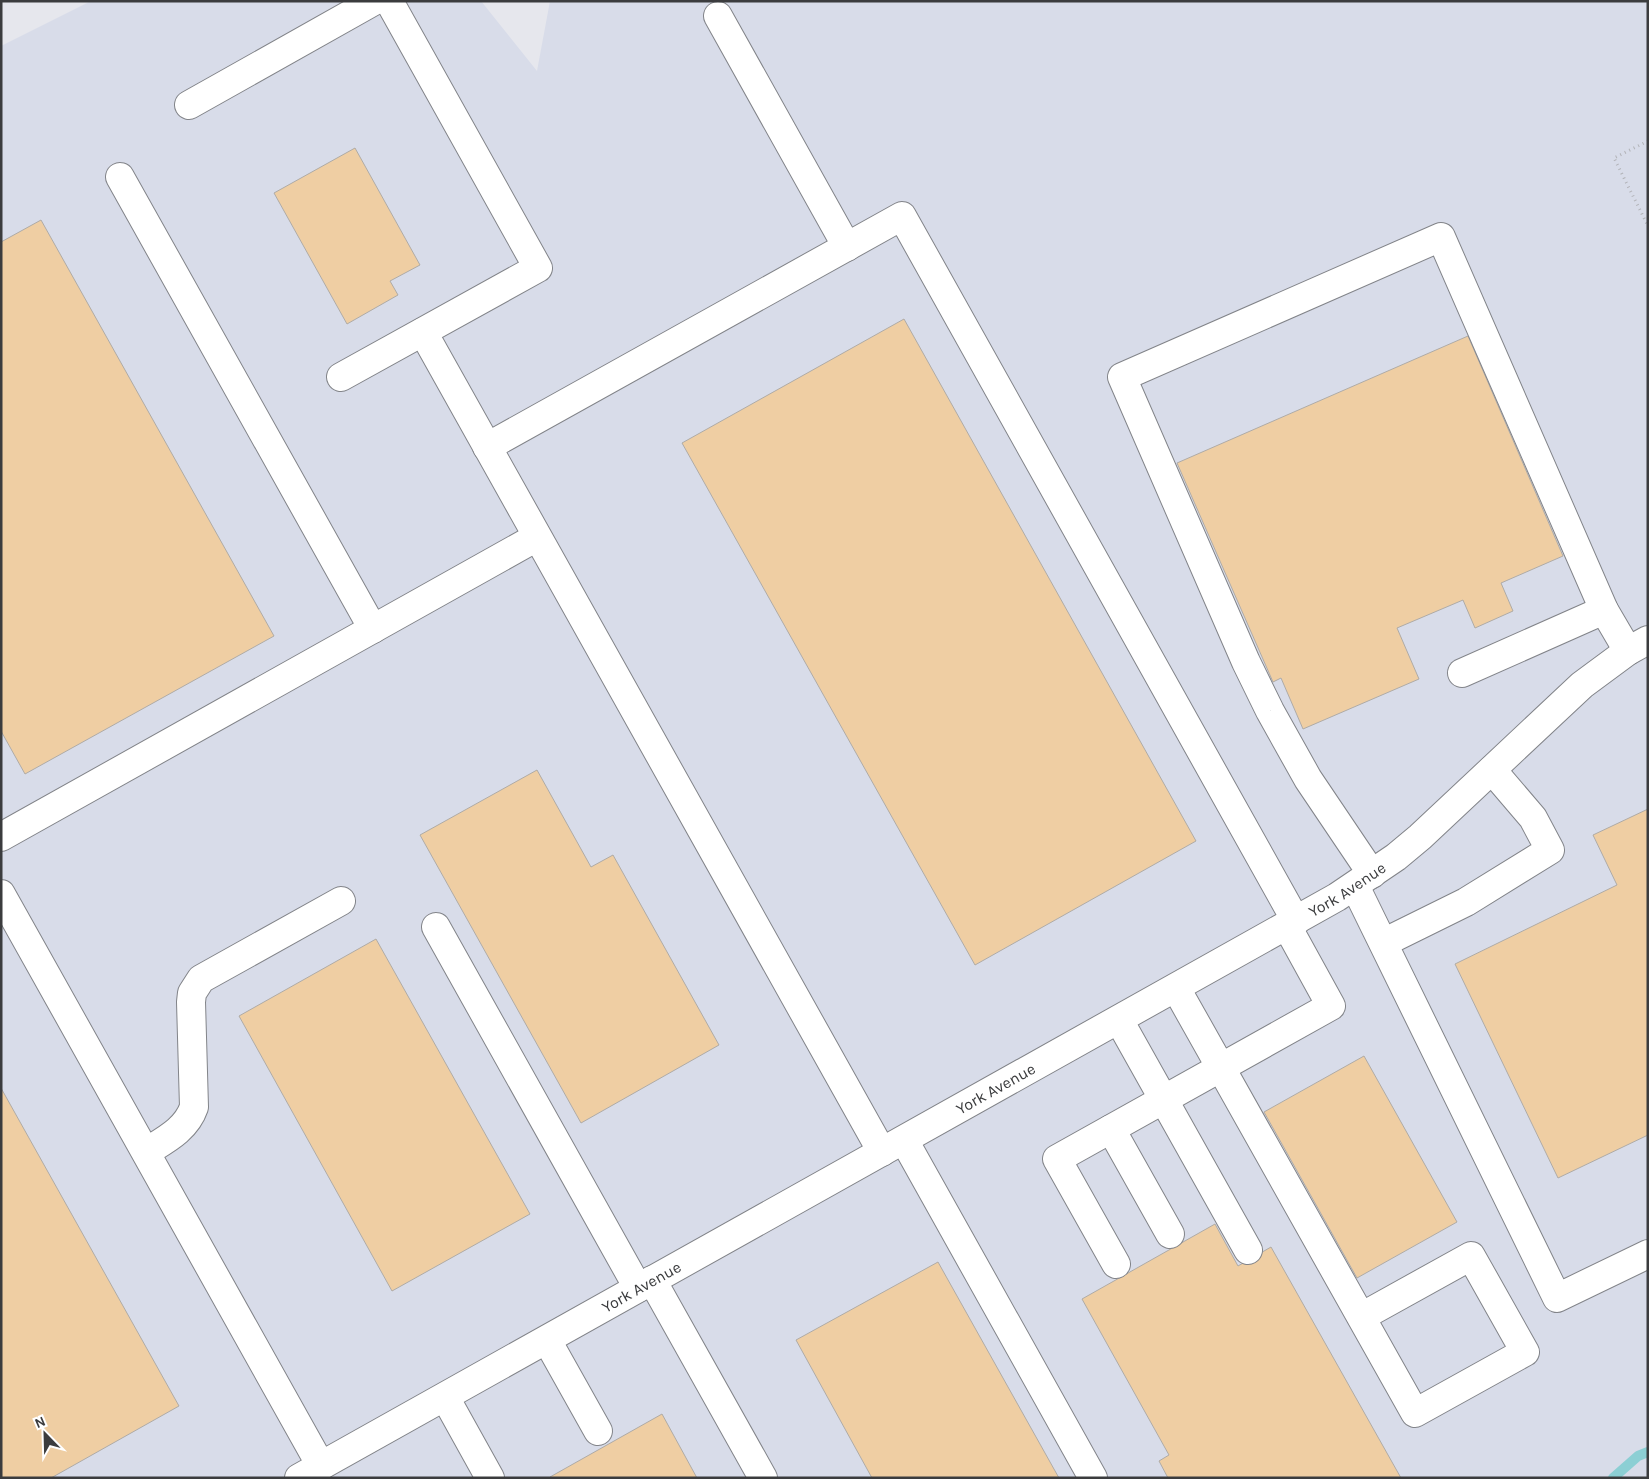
<svg xmlns="http://www.w3.org/2000/svg" width="1649" height="1479" font-family="Karla,sans-serif">
<style>
.built{fill:#d8dce9}
.lines{fill:none;stroke-linecap:round;stroke-linejoin:round}
.stream{stroke:#8ccfd4;stroke-width:10}
.building{fill:#efcea3;stroke:#afaba6}
.minor-casing{stroke:#828489;stroke-width:30}
.path{stroke:#b2b3b8;stroke-width:3;stroke-dasharray:1 4;stroke-linecap:butt}
.minor{stroke:#fff;stroke-width:28}
.labels{text-anchor:middle;stroke-width:4;stroke-linejoin:round;paint-order:stroke}
.street-label{font-size:16px;fill:#3b3c3e;stroke:#fff}
</style>
<rect width="100%" height="100%" fill="#e6e7ed"/>
<path class="built" d="M 91,1 L 481,1 L 537,71 L 550,1 L 1648,1 L 1648,1478 L 1,1478 L 1,46 Z"/>
<g class="lines">
<path class="stream" d="M 1613,1478 L 1638,1456 L 1648,1452"/>
</g>
<path class="building" d="M 355,148 L 420,265 L 390,281 L 398,295 L 347,324 L 274,193 Z
M 41,220 L 274,636 L 25,774 L 1,731 L 1,242 Z
M 904,319 L 1196,841 L 975,965 L 682,443 Z
M 1468,336 L 1563,556 L 1501,583 L 1513,611 L 1475,628 L 1463,600 L 1397,628 L 1419,679 L 1303,729 L 1281,678 L 1273,682 L 1177,463 Z
M 537,770 L 591,867 L 613,855 L 719,1045 L 581,1123 L 420,835 Z
M 1648,809 L 1648,1135 L 1558,1178 L 1455,964 L 1617,885 L 1593,835 Z
M 376,939 L 530,1214 L 392,1291 L 239,1016 Z
M 1364,1056 L 1457,1222 L 1357,1278 L 1264,1112 Z
M 1,1088 L 179,1406 L 51,1478 L 1,1478 Z
M 1215,1224 L 1238,1266 L 1271,1247 L 1401,1478 L 1168,1478 L 1159,1461 L 1169,1455 L 1082,1299 Z
M 938,1262 L 1059,1478 L 872,1478 L 796,1340 Z
M 662,1414 L 697,1478 L 551,1478 L 550,1477 Z"/>
<g class="lines">
<defs>
<g id="minor">
<path d="M 718,16 L 847,247"/>
<path d="M 189,105 L 374,1"/>
<path d="M 120,177 L 373,629"/>
<path d="M 423,332 L 882,1152"/>
<path d="M 341,377 L 538,268 L 389,1"/>
<path d="M 487,447 L 902,216 L 1296,921"/>
<path d="M 1462,673 L 1604,610"/>
<path d="M 1,837 L 537,537"/>
<path d="M 1372,874 L 1308,779 L 1270,711 L 1246,662 L 1122,377 L 1441,237 L 1604,610 L 1628,651"/>
<path d="M 1355,886 L 1557,1298 L 1648,1254"/>
<path d="M 1,894 L 321,1466"/>
<path d="M 436,927 L 638,1288"/>
<path d="M 1385,942 L 1466,902 L 1550,850 L 1533,818 L 1492,770"/>
<path d="M 1176,988 L 1415,1413 L 1525,1352 L 1471,1256 L 1361,1317"/>
<path d="M 1119,1020 L 1248,1250"/>
<path d="M 1111,1129 L 1170,1234"/>
<path d="M 904,1140 L 1093,1478"/>
<path d="M 146,1152 C 165,1140 186,1130 194,1107 L 191,1002 L 192,993 L 201,979 L 341,901"/>
<path d="M 1116,1264 L 1057,1159 L 1331,1006 L 1287,926"/>
<path d="M 652,1280 L 763,1478"/>
<path d="M 547,1340 L 598,1431"/>
<path d="M 445,1397 L 490,1478"/>
<path id="s1" d="M 299,1478 L 1337,897 L 1396,857 L 1420,837 L 1582,685 L 1628,651 L 1648,640"/>
</g>
</defs>
<use href="#minor" class="minor-casing"/>
<path class="path" d="M 1648,141 L 1614,158 L 1648,226"/>
<use href="#minor" class="minor"/>
</g>
<g class="labels">
<g class="street-label">
<text dy="6" stroke="none"><textPath href="#s1" startOffset="1202">York Avenue</textPath></text>
<text dy="6" stroke="none"><textPath href="#s1" startOffset="798">York Avenue</textPath></text>
<text dy="6" stroke="none"><textPath href="#s1" startOffset="392">York Avenue</textPath></text>
</g>
</g>
<rect width="1649" height="1479" fill="none" stroke="#3b3c3e" stroke-width="5"/>
<g transform="translate(45 1434) rotate(337)" stroke="#ffffff" stroke-width="4" paint-order="stroke">
<path d="M0-4L9 19L0 12L-9 19Z" fill="#3b3c3e"/>
<text y="-8" font-size="14" font-weight="bold" text-anchor="middle" fill="#3b3c3e">N</text>
</g>
</svg>
